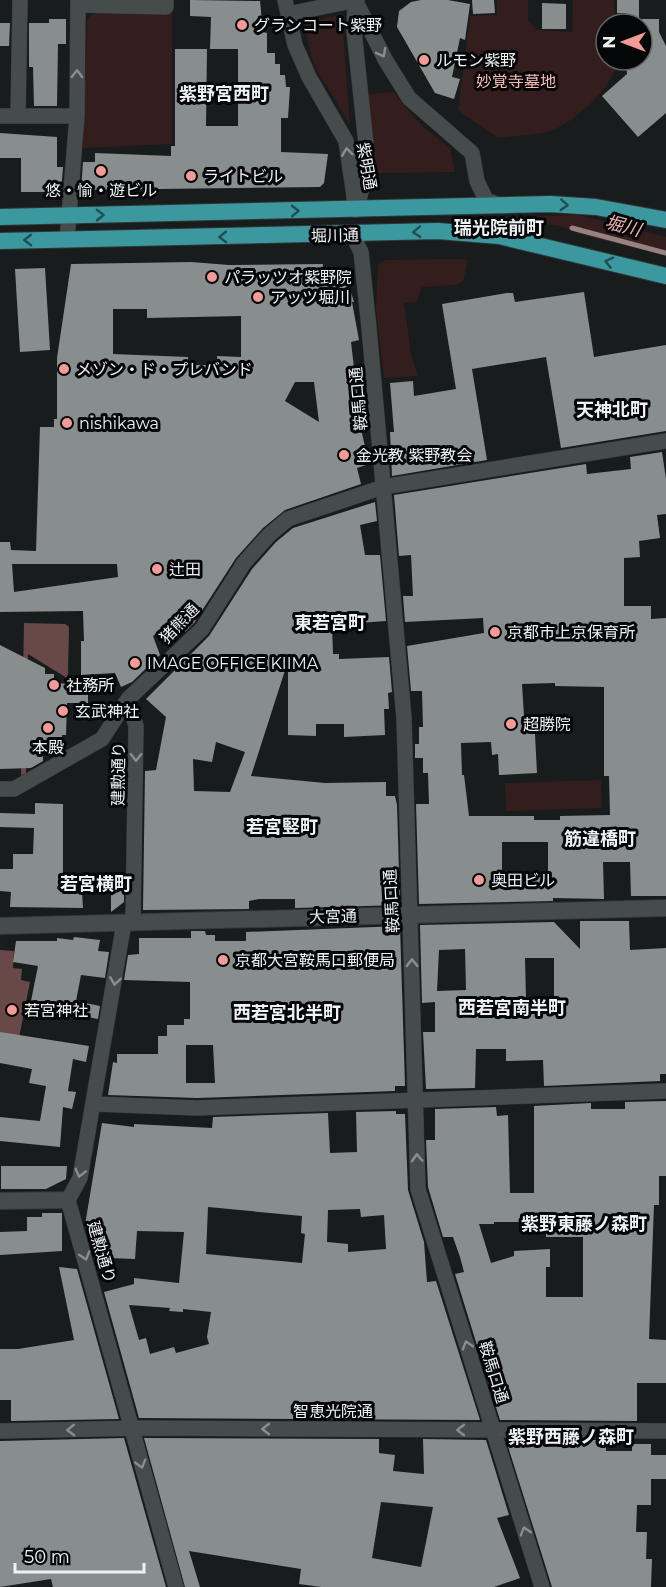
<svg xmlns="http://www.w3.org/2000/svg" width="666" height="1587" font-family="Montserrat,'Noto Sans JP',sans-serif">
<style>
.green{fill:#331e1d}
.forest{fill:#684947}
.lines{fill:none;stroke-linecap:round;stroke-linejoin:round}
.stream{stroke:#988281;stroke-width:5}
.building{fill:#888e8e;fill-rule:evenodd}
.minor-casing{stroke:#333636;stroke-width:16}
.tertiary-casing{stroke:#333636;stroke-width:18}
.primary-casing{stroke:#333636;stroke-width:18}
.minor{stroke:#464c4c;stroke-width:15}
.tertiary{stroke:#464c4c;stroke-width:16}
.primary{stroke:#3b989f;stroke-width:16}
.oneway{stroke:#8a8e8e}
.oneway2{stroke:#204f53}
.poi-dot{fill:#f59b97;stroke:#050607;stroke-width:2}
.labels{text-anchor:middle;stroke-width:6;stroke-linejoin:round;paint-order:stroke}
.poi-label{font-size:16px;fill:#eff2f2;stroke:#050607;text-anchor:start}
.park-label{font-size:16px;fill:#fbbcb8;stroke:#050607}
.street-label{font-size:16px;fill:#eff2f2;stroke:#050607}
.neighbourhood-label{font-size:18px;font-weight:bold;fill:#eff2f2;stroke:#050607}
.water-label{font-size:18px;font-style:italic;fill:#f0b2ae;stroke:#050607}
</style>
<rect width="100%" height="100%" fill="#181c1d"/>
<path class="green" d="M 497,0 L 528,0 L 528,20 L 537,30 L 572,32 L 573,0 L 614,0 L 615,24 L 606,24 L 606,60 L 616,60 C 617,85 576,120 553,130 C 538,136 515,135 498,138 L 458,110 L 470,16 L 497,15 Z
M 95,12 L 172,13 L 172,144 L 83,148 L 87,19 Z
M 339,15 L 342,17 L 350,125 L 313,63 L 304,25 L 307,22 Z
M 393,92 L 422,126 L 450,148 L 455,172 L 377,173 L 367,94 Z
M 579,215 L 666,237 L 666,256 L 579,234 L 560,226 L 489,217 Z
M 464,259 L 468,261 L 463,281 L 455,285 L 422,287 L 416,302 L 404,303 L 411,354 L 418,376 L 384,378 L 376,310 L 378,264 L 385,260 Z
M 601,780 L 602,808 L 506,811 L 505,783 Z"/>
<path class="forest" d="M 24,623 L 65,624 L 69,627 L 68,673 L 67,678 L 28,654 L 26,774 L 21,776 Z
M 0,950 L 14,951 L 13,968 L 22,969 L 21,980 L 30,982 L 19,1038 L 0,1037 Z"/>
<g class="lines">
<path class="stream" d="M 572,228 L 666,253"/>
</g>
<path class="building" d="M 190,0 L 260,1 L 263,32 L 267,33 L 267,53 L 275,53 L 275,64 L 280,64 L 280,75 L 285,75 L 286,87 L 290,87 L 288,118 L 281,118 L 281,152 L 328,154 L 324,183 L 320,187 L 81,190 L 83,162 L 95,162 L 95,153 L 171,156 L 171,146 L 175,146 L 175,49 L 207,49 L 206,126 L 238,126 L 238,49 L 210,49 L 211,17 L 190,16 Z
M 421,0 L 448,0 L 470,4 L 465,40 L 460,38 L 452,77 L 460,79 L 454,99 L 435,93 L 397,27 L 399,11 L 411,2 Z
M 472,0 L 494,0 L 495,13 L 473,14 Z
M 617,0 L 639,0 L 639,24 L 626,24 L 626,13 L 617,13 Z
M 542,3 L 566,4 L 566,29 L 542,29 Z
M 49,19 L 66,19 L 66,44 L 58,44 L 57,106 L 34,106 L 33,67 L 29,67 L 29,23 L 49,23 Z
M 642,19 L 659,19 L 659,32 L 666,46 L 666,113 L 638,137 L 602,96 L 627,74 L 626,60 L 642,60 Z
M 0,23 L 10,23 L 9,46 L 0,46 Z
M 0,133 L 57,137 L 57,167 L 63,167 L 61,192 L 21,192 L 21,158 L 0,158 Z
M 191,262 L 229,265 L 323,264 L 322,277 L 338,267 L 345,273 L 354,302 L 352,302 L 359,340 L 351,342 L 357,394 L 356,407 L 369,464 L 357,468 L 361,484 L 285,510 L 263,528 L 236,558 L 194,623 L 185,632 L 173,619 L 153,636 L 160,655 L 132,682 L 121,687 L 115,673 L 81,675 L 81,641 L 84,641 L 83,611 L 0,612 L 0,542 L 10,542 L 11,550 L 36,551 L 40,427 L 54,427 L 54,419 L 57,419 L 57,358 L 71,264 ZM 113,309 L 147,309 L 147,318 L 241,316 L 241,357 L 217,356 L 217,365 L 188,365 L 188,357 L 113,354 ZM 295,382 L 314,382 L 319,422 L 285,401 ZM 12,564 L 117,564 L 118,577 L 14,592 Z
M 45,268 L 50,350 L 20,352 L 15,269 Z
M 584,292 L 594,357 L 666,345 L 666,431 L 561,448 L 546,357 L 472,369 L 487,460 L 392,476 L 390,432 L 394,432 L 390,383 L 413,381 L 414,396 L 456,389 L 442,304 L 507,293 L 513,293 L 515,302 Z
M 662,452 L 666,479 L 666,514 L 657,515 L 660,538 L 639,541 L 640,557 L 624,558 L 624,606 L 651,606 L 651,619 L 666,618 L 666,896 L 631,896 L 630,862 L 603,862 L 604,899 L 553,898 L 553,901 L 419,904 L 416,804 L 429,804 L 428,773 L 423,773 L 423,758 L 415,758 L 415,744 L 419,744 L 419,727 L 423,727 L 422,691 L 411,691 L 407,646 L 484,633 L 483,618 L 405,622 L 403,596 L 413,596 L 411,555 L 399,556 L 394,495 L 586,464 L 587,474 L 631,469 L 630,457 ZM 555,683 L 555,686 L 604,687 L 604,776 L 609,776 L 610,815 L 560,816 L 560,820 L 534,820 L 534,816 L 469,816 L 464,775 L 462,775 L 461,743 L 491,742 L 492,755 L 498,754 L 499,775 L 537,773 L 534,715 L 524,716 L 522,684 ZM 502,842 L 548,842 L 548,874 L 522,874 L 522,871 L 502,871 Z
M 375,502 L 377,521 L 360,525 L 365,555 L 380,555 L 386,621 L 332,625 L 333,654 L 339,654 L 339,659 L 389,657 L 392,692 L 388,693 L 389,709 L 384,709 L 385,735 L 344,737 L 344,724 L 316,724 L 316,736 L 288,735 L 288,661 L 251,776 L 325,783 L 386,782 L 386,796 L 395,796 L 397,805 L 400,905 L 295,908 L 295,899 L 259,899 L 249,901 L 249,909 L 143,910 L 145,771 L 156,770 L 166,717 L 146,699 L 209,636 L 252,569 L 276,542 L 293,528 ZM 216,742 L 245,752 L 230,792 L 194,791 L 193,759 L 212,762 Z
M 0,645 L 45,668 L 45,674 L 54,674 L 54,683 L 88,685 L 88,703 L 67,703 L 66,735 L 62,735 L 62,740 L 58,740 L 58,744 L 43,744 L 43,761 L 31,768 L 0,769 Z
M 35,803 L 63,804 L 63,893 L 82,892 L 83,908 L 10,907 L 11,892 L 0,891 L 0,869 L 13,869 L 13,854 L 33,854 L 34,828 L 0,827 L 0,813 L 35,814 Z
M 111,883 L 124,883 L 124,902 L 111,912 Z
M 580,921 L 629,921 L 630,950 L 666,948 L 666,1074 L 660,1074 L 660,1081 L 544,1086 L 543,1060 L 506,1061 L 506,1049 L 476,1049 L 475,1088 L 426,1089 L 423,1032 L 435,1032 L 435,1002 L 422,1003 L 420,925 L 554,922 L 580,949 ZM 465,949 L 466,990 L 437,991 L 439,950 ZM 525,958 L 554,958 L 554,999 L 526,1000 Z
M 400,926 L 405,1086 L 395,1086 L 395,1091 L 197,1098 L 108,1095 L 113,1062 L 117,1063 L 117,1054 L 158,1054 L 158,1036 L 167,1036 L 167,1025 L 184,1025 L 184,1019 L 190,1019 L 190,982 L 124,980 L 128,955 L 139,954 L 139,938 L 191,938 L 191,931 L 205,931 L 206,935 L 215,935 L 215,941 L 246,941 L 246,932 ZM 186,1045 L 213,1045 L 215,1083 L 186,1083 Z
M 74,937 L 100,940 L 98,951 L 109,952 L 105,978 L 81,975 L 76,1001 L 100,1006 L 98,1019 L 30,1006 L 38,966 L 13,962 L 16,941 L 57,941 L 57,938 L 73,940 Z
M 0,1032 L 89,1046 L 86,1062 L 73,1059 L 68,1091 L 76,1092 L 72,1109 L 63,1107 L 60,1147 L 0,1141 L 0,1117 L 40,1121 L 46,1086 L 29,1083 L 32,1069 L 0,1063 Z
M 666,1101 L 666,1176 L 659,1176 L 659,1205 L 654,1205 L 649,1339 L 666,1340 L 666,1383 L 637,1383 L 637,1421 L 500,1420 L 455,1274 L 464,1272 L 460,1257 L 453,1237 L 443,1237 L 428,1187 L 426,1140 L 435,1140 L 435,1109 L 496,1107 L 497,1116 L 508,1115 L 510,1193 L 534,1193 L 534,1106 L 591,1103 L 591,1109 L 625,1109 L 625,1102 ZM 494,1222 L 546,1222 L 546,1237 L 583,1237 L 583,1297 L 546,1297 L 546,1267 L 550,1267 L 550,1249 L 514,1251 L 514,1256 L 491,1263 L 479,1224 L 494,1224 Z
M 396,1111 L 396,1114 L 405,1114 L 408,1190 L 424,1242 L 427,1282 L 436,1281 L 480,1420 L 139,1418 L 104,1292 L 134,1284 L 134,1278 L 179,1283 L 184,1232 L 137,1231 L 135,1259 L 109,1258 L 95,1261 L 85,1225 L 102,1123 L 134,1127 L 134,1124 L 212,1128 L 213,1117 L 328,1113 L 330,1153 L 357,1152 L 356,1112 ZM 208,1207 L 302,1216 L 301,1233 L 305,1234 L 302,1263 L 206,1254 ZM 360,1209 L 361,1217 L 384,1215 L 386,1249 L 348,1252 L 348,1244 L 327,1242 L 328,1210 ZM 129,1305 L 170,1308 L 169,1311 L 183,1312 L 183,1309 L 211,1312 L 207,1337 L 209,1344 L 176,1353 L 174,1347 L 150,1354 L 146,1338 L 139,1340 Z
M 1,1166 L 67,1166 L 66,1179 L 46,1189 L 1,1189 Z
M 42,1213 L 62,1213 L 62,1251 L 0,1255 L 0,1232 L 27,1231 L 27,1217 L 42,1217 Z
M 59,1267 L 77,1269 L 119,1419 L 11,1421 L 11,1400 L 0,1400 L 0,1349 L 18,1349 L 74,1340 Z
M 124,1438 L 166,1587 L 53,1587 L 51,1579 L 0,1587 L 0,1441 Z
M 144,1438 L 379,1439 L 379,1453 L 395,1455 L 393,1471 L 424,1474 L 423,1439 L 486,1440 L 509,1515 L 497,1518 L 520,1578 L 494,1587 L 321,1587 L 299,1584 L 301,1569 L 189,1551 L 200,1587 L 185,1587 ZM 381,1502 L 433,1507 L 421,1567 L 372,1558 Z
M 506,1440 L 606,1440 L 606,1451 L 632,1451 L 632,1444 L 651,1444 L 651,1455 L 666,1455 L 666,1479 L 651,1479 L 651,1505 L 637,1505 L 636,1532 L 647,1532 L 646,1559 L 652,1559 L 651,1587 L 552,1587 Z"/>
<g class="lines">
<defs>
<path id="minor" d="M 285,0 L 295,45 L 309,77 L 346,141 L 356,210
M 355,0 L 386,61 L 409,98 L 472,153 L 477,181 L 486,200 L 502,206
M 355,2 L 354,31 L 368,163 L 358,204
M 78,5 L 166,7 L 166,0
M 288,14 L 357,0
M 0,116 L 77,116
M 18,116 L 20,0
M 352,234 L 361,252 L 369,328 L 404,718 L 418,1189 L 542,1587
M 67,240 L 77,116 L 78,0
M 128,699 L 136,726 L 133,923
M 0,789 L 14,789 L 102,739 L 128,699 L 202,629 L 244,563 L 269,535 L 288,519 L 383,487 L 666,441
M 124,923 L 80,1178 L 68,1200 L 176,1587
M 95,1104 L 197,1108 L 666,1091
M 0,1431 L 142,1428 L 666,1431"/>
<path id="tertiary" d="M 0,926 L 666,908
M 0,1201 L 68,1200"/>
<path id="primary" d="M 0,217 L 550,204 L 596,207 L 666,220
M 0,241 L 438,231 L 499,236 L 666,276"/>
</defs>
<use href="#minor" class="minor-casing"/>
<use href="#tertiary" class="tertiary-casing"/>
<use href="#primary" class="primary-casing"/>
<use href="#minor" class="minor"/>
<use href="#tertiary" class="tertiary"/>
<use href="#primary" class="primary"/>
</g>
<defs><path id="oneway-chevron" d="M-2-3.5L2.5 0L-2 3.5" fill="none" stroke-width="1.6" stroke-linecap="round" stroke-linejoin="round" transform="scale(1.5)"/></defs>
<g class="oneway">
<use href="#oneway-chevron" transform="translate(382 53) rotate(62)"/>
<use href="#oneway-chevron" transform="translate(77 74) rotate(-89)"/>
<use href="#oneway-chevron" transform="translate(347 152) rotate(-97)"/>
<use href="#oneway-chevron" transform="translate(136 757) rotate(91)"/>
<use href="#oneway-chevron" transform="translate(412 963) rotate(-91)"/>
<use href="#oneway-chevron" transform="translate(115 981) rotate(99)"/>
<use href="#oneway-chevron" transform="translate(417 1158) rotate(-92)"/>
<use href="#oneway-chevron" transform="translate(80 1173) rotate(104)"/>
<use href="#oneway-chevron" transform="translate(85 1256) rotate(73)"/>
<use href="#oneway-chevron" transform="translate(467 1345) rotate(-107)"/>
<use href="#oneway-chevron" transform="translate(266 1429) rotate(-180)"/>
<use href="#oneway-chevron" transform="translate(71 1430) rotate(179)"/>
<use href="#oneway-chevron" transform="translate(461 1430) rotate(-180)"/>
<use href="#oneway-chevron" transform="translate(141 1464) rotate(74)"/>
<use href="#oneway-chevron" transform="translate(525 1531) rotate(-107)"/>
</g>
<g class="oneway2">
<use href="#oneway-chevron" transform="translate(564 205) rotate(3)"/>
<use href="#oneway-chevron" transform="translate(295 211) rotate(-1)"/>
<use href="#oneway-chevron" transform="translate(100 215) rotate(-1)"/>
<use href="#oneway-chevron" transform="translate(417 232) rotate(177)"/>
<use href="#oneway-chevron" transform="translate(223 237) rotate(179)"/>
<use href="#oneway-chevron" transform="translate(28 240) rotate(179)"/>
<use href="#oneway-chevron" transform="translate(609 262) rotate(-166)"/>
</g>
<g class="poi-dot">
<circle cx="242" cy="25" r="6"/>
<circle cx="424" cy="60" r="6"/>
<circle cx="101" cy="171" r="6"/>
<circle cx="191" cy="176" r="6"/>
<circle cx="212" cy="277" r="6"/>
<circle cx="258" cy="297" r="6"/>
<circle cx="64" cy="369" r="6"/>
<circle cx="67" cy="423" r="6"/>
<circle cx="344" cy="455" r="6"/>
<circle cx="157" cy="569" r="6"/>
<circle cx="495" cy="632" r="6"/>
<circle cx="135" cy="663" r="6"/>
<circle cx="54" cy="685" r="6"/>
<circle cx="63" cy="711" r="6"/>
<circle cx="511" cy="724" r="6"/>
<circle cx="48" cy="728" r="6"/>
<circle cx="479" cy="880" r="6"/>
<circle cx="223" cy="960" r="6"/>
<circle cx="12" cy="1010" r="6"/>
</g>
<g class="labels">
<g class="poi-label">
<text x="254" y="31">グランコート紫野</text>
<text x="436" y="66">ルモン紫野</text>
<text x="203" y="182">ライトビル</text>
<text x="101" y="196" text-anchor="middle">悠・愉・遊ビル</text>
<text x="224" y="283">パラッツオ紫野院</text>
<text x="270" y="303">アッツ堀川</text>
<text x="76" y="375">メゾン・ド・プレバンド</text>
<text x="79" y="429">nishikawa</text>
<text x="356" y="461">金光教 紫野教会</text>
<text x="169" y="575">辻田</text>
<text x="507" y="638">京都市上京保育所</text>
<text x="147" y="669">IMAGE OFFICE KIIMA</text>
<text x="66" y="691">社務所</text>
<text x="75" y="717">玄武神社</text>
<text x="523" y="730">超勝院</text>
<text x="48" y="753" text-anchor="middle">本殿</text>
<text x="491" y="886">奥田ビル</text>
<text x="235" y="966">京都大宮鞍馬口郵便局</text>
<text x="24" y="1016">若宮神社</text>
</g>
<g class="park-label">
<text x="516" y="87">妙覚寺墓地</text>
</g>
<g class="street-label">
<text transform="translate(367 166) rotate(80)" y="6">紫明通</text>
<text transform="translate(335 235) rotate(-1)" y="6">堀川通</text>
<text transform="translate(358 399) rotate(-95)" y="6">鞍馬口通</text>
<text transform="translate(179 623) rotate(-46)" y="6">猪熊通</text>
<text transform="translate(118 774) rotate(-89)" y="6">建勲通り</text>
<text transform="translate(391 901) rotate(-93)" y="6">鞍馬口通</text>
<text transform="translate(333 916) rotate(-1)" y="6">大宮通</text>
<text transform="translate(102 1252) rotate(74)" y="6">建勲通り</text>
<text transform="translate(494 1372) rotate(73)" y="6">鞍馬口通</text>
<text x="333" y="1417">智恵光院通</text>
</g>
<g class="neighbourhood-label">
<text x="224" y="100">紫野宮西町</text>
<text x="499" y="234">瑞光院前町</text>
<text x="612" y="416">天神北町</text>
<text x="330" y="629">東若宮町</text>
<text x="282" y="833">若宮竪町</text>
<text x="600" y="845">筋違橋町</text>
<text x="96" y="890">若宮横町</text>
<text x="512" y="1014">西若宮南半町</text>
<text x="287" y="1019">西若宮北半町</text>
<text x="584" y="1230">紫野東藤ノ森町</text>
<text x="571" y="1443">紫野西藤ノ森町</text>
</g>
<g class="water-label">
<text transform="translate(623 226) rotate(15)" y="6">堀川</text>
</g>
</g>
<g transform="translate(624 42) rotate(270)"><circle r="28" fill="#050607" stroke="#636465" stroke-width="1.5"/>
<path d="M0-4.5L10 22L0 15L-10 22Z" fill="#f59b97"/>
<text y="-9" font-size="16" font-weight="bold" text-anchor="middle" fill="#eff2f2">N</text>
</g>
<path d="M15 1563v9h129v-9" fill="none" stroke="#eff2f2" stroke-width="3"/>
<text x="24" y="1563" font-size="18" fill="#eff2f2" stroke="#050607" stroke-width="4.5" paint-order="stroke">50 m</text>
</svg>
